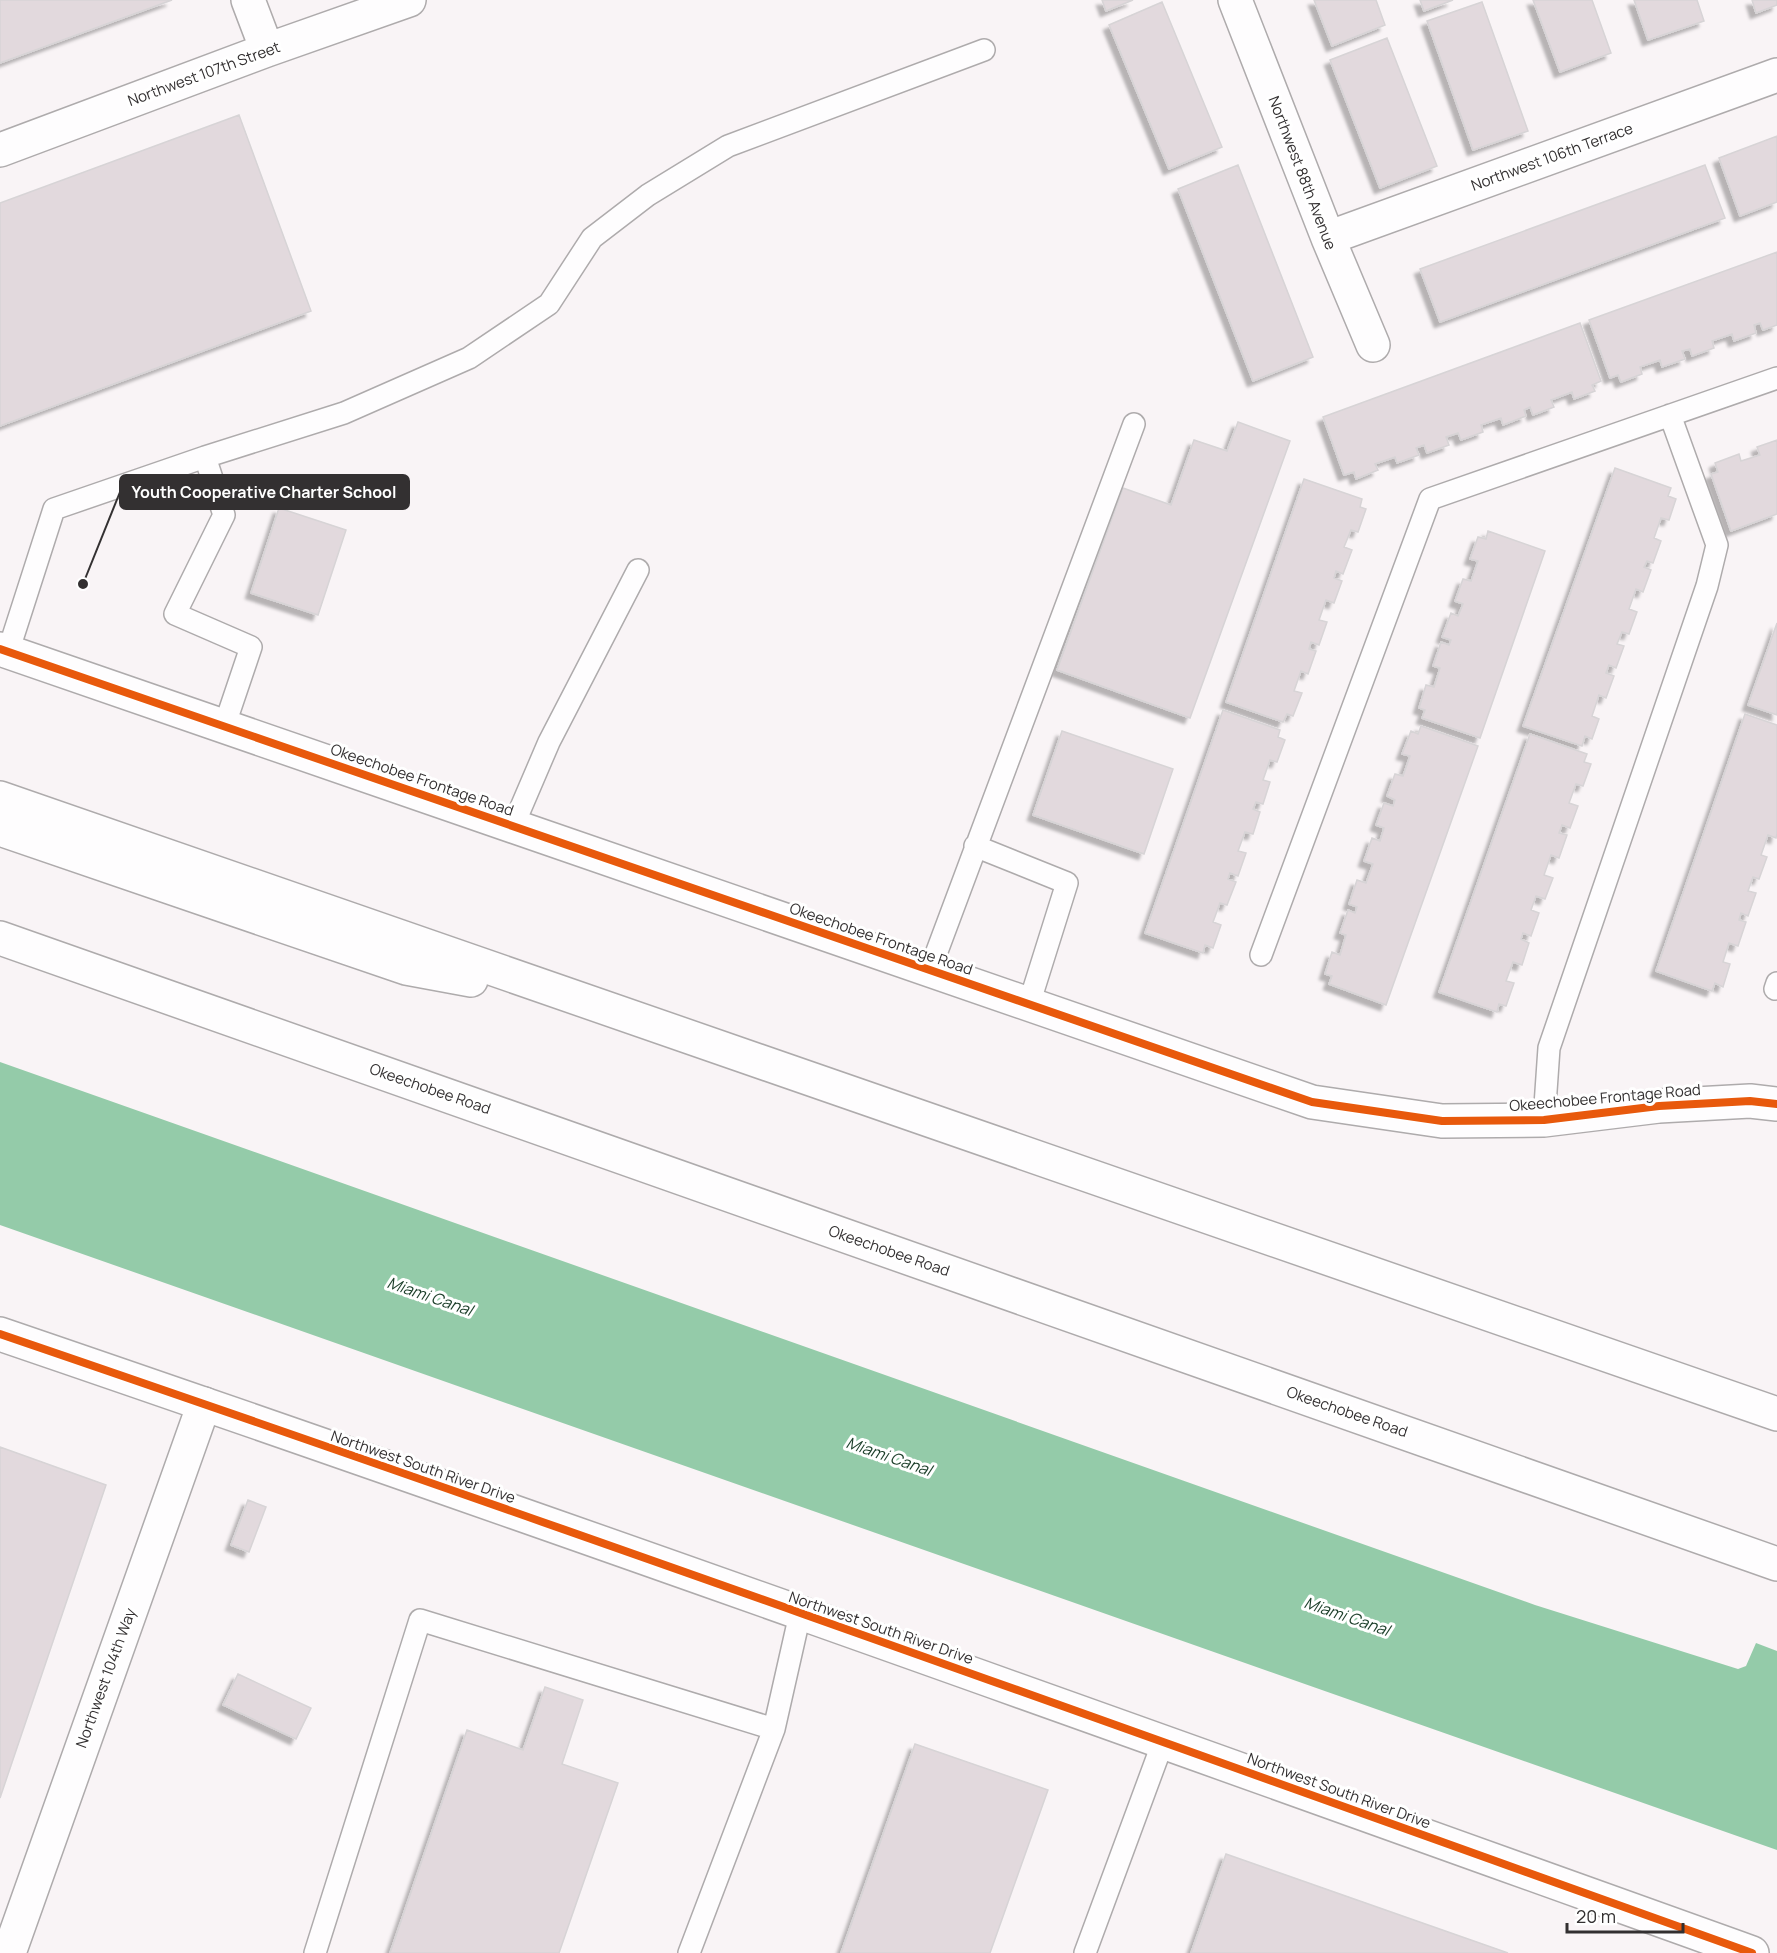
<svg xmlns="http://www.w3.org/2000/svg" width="1777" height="1953" font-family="Manrope,sans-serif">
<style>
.water{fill:#94cba9}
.building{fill:#e2d9dd;stroke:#d7d4d6;stroke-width:1.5;filter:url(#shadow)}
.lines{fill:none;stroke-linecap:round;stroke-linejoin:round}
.service-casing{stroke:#aeabac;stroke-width:24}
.minor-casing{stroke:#aeabac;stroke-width:36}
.tertiary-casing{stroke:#aeabac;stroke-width:36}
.trunk-casing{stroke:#aeabac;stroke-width:36}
.service{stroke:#fefdfe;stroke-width:21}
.minor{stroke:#fefdfe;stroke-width:33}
.tertiary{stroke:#fefdfe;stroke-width:33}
.trunk{stroke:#fefdfe;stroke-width:33}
.cycleway-casing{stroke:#fff;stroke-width:11}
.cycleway{stroke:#e8590c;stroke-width:8}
.labels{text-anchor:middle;stroke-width:6;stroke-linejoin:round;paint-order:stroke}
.street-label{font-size:15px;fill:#333031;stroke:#fff}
.water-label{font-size:16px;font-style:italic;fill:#1a3d28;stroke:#fff}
.leader{fill:none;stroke:#333031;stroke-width:2}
.callout-dot{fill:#333031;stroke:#fff;stroke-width:2}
.callout{fill:#333031;stroke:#333031;stroke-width:2}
.callout-label{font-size:16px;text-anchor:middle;font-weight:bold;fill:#fff}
</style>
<defs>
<filter id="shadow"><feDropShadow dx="-5.5" dy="5.5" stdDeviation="1.5" flood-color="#0004"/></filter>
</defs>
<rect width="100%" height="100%" fill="#f9f4f6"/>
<path class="water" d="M 0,1062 L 1535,1605 L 1738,1669 L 1746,1666 L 1756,1643 L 1777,1651 L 1777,1850 L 0,1225 Z"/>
<path class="building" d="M 0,0 L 172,0 L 0,63 Z
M 1102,0 L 1133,0 L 1106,11 Z
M 1314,0 L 1376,0 L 1385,25 L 1332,46 Z
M 1420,0 L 1453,0 L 1424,11 Z
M 1533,0 L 1592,0 L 1611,53 L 1560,72 Z
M 1634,0 L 1697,0 L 1704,21 L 1648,40 Z
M 1752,0 L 1777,0 L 1777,5 L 1756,13 Z
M 1162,2 L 1222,147 L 1169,169 L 1109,25 Z
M 1482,2 L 1528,131 L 1473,150 L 1427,21 Z
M 1387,38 L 1437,166 L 1380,188 L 1330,60 Z
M 239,115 L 311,311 L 0,426 L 0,203 Z
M 1777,136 L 1777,202 L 1740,216 L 1719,158 Z
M 1238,165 L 1313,357 L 1253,381 L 1178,189 Z
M 1705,165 L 1725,218 L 1440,322 L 1420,269 Z
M 1777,252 L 1777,325 L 1763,330 L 1760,323 L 1754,325 L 1756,333 L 1734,341 L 1732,334 L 1712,341 L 1714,348 L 1692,356 L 1690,349 L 1682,351 L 1685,359 L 1662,367 L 1660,360 L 1640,367 L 1642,374 L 1621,382 L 1618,375 L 1610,378 L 1589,320 Z
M 1580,323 L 1601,381 L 1592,385 L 1595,391 L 1574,399 L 1572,392 L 1551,400 L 1554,407 L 1533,415 L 1530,407 L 1524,410 L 1526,416 L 1503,425 L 1501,418 L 1481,425 L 1483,432 L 1461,440 L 1458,433 L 1446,437 L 1449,445 L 1427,453 L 1424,445 L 1416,448 L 1419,455 L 1397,463 L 1395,457 L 1375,464 L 1378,470 L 1356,479 L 1354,472 L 1344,475 L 1323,417 Z
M 1238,422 L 1290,441 L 1190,718 L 1057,670 L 1123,488 L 1171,505 L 1194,440 L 1227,451 Z
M 1777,440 L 1777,514 L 1731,531 L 1711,474 L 1718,472 L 1715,463 L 1739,454 L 1741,461 L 1760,455 L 1757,447 Z
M 1615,468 L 1671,488 L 1668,496 L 1676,499 L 1669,520 L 1661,518 L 1654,538 L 1661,541 L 1653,563 L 1647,561 L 1644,567 L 1651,570 L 1643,592 L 1636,589 L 1629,609 L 1637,612 L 1629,634 L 1622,632 L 1617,644 L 1624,646 L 1616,668 L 1609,665 L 1606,673 L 1614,676 L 1606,698 L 1599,695 L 1592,716 L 1599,719 L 1592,739 L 1585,736 L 1582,746 L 1523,726 Z
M 1304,479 L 1362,499 L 1360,507 L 1366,509 L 1358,532 L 1351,530 L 1344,547 L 1352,550 L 1343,574 L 1336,571 L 1334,578 L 1342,581 L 1334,603 L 1326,600 L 1319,620 L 1327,622 L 1319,645 L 1311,642 L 1309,649 L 1316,651 L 1308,674 L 1301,671 L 1294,691 L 1302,693 L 1293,716 L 1287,714 L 1283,722 L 1226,702 Z
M 279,508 L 346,530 L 318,615 L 251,593 Z
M 1488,531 L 1545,551 L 1480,738 L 1422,718 L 1425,710 L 1419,708 L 1426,685 L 1434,687 L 1440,668 L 1433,666 L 1441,642 L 1449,645 L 1451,640 L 1442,637 L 1451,613 L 1458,616 L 1463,604 L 1455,601 L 1463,579 L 1471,581 L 1478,561 L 1470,559 L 1478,537 L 1486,539 Z
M 1777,623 L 1777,715 L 1748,705 Z
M 1223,710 L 1280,730 L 1278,737 L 1285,740 L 1277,762 L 1270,760 L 1263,780 L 1270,782 L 1263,804 L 1256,802 L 1253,809 L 1260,812 L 1253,834 L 1245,832 L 1238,851 L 1246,853 L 1238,876 L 1230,873 L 1228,879 L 1236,882 L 1227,905 L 1220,903 L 1213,922 L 1221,925 L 1213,948 L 1205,945 L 1203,953 L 1145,933 Z
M 1745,714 L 1777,725 L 1777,834 L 1776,838 L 1768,835 L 1761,855 L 1767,857 L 1759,879 L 1753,877 L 1748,891 L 1756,893 L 1748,916 L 1741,913 L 1739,920 L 1746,922 L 1738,946 L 1729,943 L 1723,962 L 1730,964 L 1723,987 L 1715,983 L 1712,991 L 1656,971 Z
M 1421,726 L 1478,746 L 1386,1005 L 1329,984 L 1332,976 L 1325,974 L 1332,952 L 1340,955 L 1346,935 L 1340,933 L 1348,910 L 1355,913 L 1357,907 L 1349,904 L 1357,880 L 1366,883 L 1373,864 L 1364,861 L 1372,838 L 1380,841 L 1384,828 L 1376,825 L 1384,803 L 1393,806 L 1395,800 L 1387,796 L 1395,774 L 1403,776 L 1410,756 L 1402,754 L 1411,731 L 1418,734 Z
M 1062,731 L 1173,769 L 1144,854 L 1033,815 Z
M 1530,734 L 1587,754 L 1584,762 L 1591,764 L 1583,786 L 1576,784 L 1569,803 L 1578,806 L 1570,828 L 1562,825 L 1559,833 L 1567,835 L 1559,858 L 1551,855 L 1544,875 L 1553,878 L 1545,899 L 1536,896 L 1531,910 L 1539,913 L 1531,936 L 1523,933 L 1521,939 L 1529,943 L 1522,965 L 1513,962 L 1506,981 L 1514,983 L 1506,1006 L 1499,1004 L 1497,1012 L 1439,992 Z
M 0,1447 L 106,1485 L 0,1798 Z
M 248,1500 L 266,1507 L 249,1552 L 231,1545 Z
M 238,1674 L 311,1708 L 296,1739 L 223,1705 Z
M 545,1687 L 583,1700 L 562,1764 L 618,1783 L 559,1953 L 390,1953 L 467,1730 L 523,1750 Z
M 915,1744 L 1048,1790 L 990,1953 L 841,1953 Z
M 1226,1854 L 1508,1953 L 1191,1953 Z"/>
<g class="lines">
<defs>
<path id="service" d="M 205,457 L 344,413 L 469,358 L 549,304 L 592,238 L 648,195 L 728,146 L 984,50
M 8,652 L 54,509 L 205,457 L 224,515 L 175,614 L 251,647 L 224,727
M 513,826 L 549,742 L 638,570
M 975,846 L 1067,883 L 1029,1004
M 1261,955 L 1430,499 L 1777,378
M 930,970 L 1134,424
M 1775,989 L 1777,983
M 1544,1120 L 1549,1048 L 1707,586 L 1717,545 L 1670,415
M 315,1953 L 420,1620 L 774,1729
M 689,1953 L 774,1729 L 800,1614
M 1085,1953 L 1163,1742"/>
<path id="minor" d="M 248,0 L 267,50
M 1235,0 L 1328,238 L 1373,345
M 0,150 L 267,50 L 409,0
M 1328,238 L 1777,75
M 9,1953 L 204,1404"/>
<path id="tertiary" d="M 0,649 L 1312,1102 L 1442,1121 L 1544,1120 L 1659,1106 L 1750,1101 L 1777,1104
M 0,1334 C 586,1534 1169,1744 1752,1953"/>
<path id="trunk" d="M 0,798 L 1777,1414
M 0,829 L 406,968 L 471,980
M 0,938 L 1777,1564"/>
</defs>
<use href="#service" class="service-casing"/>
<use href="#minor" class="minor-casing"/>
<use href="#tertiary" class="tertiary-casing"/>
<use href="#trunk" class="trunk-casing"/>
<use href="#service" class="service"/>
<use href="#minor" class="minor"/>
<use href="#tertiary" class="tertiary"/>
<use href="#trunk" class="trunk"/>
<defs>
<path id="cycleway" d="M 0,649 L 1312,1102 L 1442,1121 L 1544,1120 L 1659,1106 L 1750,1101 L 1777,1104
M 0,1334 C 586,1534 1169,1744 1752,1953"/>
</defs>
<use href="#cycleway" class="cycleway-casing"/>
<use href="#cycleway" class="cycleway"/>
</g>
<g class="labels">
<g class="street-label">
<text transform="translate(204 74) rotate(-20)" y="5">Northwest 107th Street</text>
<text transform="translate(1552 157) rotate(-20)" y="5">Northwest 106th Terrace</text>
<text transform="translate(1302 173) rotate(69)" y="5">Northwest 88th Avenue</text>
<text transform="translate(422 780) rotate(19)" y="5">Okeechobee Frontage Road</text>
<text transform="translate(881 939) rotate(19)" y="5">Okeechobee Frontage Road</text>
<text transform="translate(430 1089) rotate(19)" y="5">Okeechobee Road</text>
<text transform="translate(1605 1098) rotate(-5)" y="5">Okeechobee Frontage Road</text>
<text transform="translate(889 1251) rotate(19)" y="5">Okeechobee Road</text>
<text transform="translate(1347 1412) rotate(19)" y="5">Okeechobee Road</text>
<text transform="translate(423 1467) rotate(19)" y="5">Northwest South River Drive</text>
<text transform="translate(881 1628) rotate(19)" y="5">Northwest South River Drive</text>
<text transform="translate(106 1678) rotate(-70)" y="5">Northwest 104th Way</text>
<text transform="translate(1339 1791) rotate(20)" y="5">Northwest South River Drive</text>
</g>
<g class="water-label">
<text transform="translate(430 1296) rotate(19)" y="6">Miami Canal</text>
<text transform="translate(889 1456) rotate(19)" y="6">Miami Canal</text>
<text transform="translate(1347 1616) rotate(19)" y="6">Miami Canal</text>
</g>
</g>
<path class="leader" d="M83 584L120 492"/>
<circle class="callout-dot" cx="83" cy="584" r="6"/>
<rect class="callout" x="120" y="475" width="289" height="34" rx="6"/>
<g class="callout-label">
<text x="264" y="498">Youth Cooperative Charter School</text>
</g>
<path d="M1567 1923v9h116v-9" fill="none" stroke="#333031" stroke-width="3"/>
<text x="1576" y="1923" font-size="18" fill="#333031" stroke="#ffffff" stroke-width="4.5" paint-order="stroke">20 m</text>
</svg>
